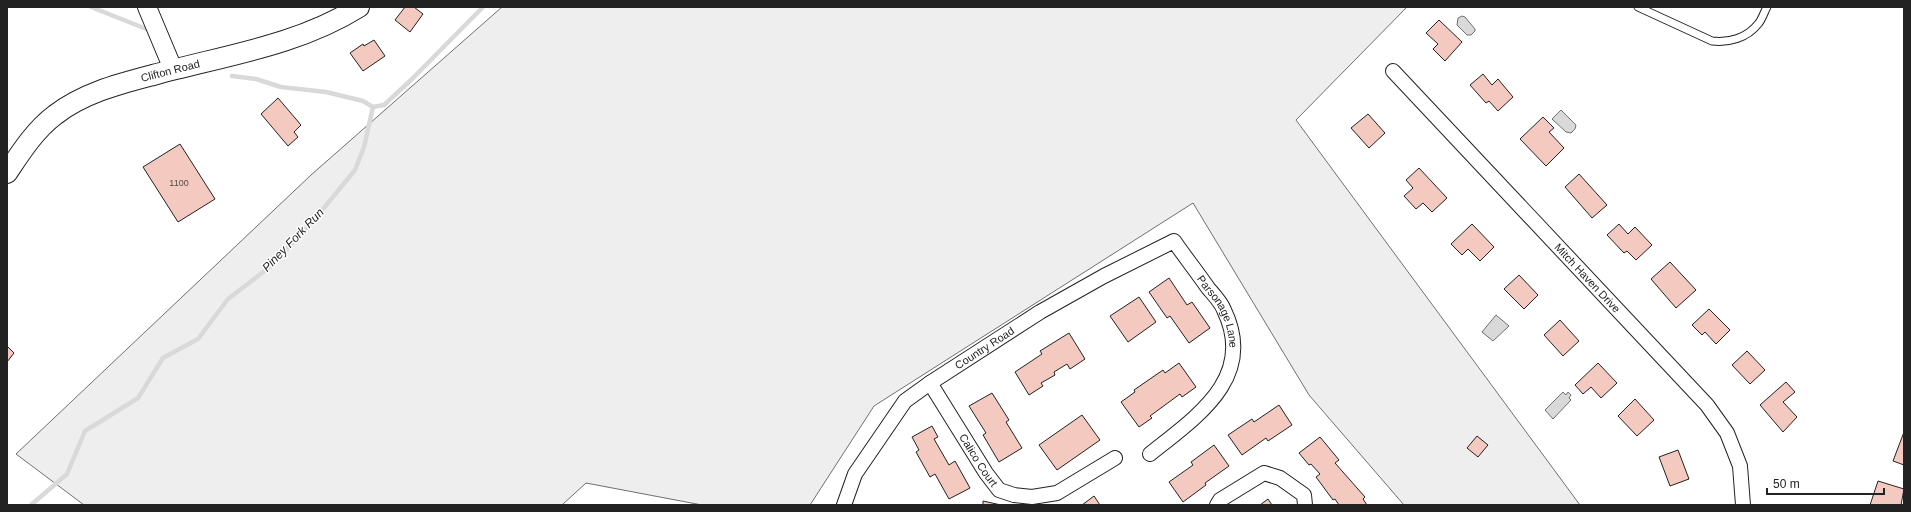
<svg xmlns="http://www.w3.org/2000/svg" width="1911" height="512" font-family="Arial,sans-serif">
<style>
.green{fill:#eee;stroke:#6f6f6f}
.water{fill:#d9d9d9;stroke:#6f6f6f}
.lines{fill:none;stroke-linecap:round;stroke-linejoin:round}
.stream{stroke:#d9d9d9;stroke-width:4.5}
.building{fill:#f3c9c0;stroke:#222}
.service-casing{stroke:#222;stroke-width:9}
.minor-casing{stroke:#222;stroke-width:16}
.tertiary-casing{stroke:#222;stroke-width:20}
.secondary-casing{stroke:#222;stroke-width:22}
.service{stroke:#fff;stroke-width:7}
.minor{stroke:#fff;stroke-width:14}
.tertiary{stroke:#fff;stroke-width:18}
.secondary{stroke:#fff;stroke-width:20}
.labels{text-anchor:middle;stroke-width:3;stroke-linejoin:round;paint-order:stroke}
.number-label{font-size:9px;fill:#564c4a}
.street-label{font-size:11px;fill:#222;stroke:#fff}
.water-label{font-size:12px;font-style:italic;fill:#222;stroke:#fff}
</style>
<rect width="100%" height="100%" fill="#fff"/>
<path class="green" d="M 502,7 L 1407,7 L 1296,120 L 1580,505 L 1404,505 L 1309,395 L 1193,203 L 874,406 L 810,505 L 702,505 L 586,483 L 562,505 L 84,505 L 16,454 L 311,175 Z"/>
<path class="water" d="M 1462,16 L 1465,17 L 1475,29 L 1475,31 L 1471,35 L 1467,35 L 1457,25 L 1458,18 Z
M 1561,110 L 1576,125 L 1575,129 L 1571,133 L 1566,132 L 1552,119 Z
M 1496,315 L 1509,326 L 1493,341 L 1482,332 Z
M 1563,392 L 1566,395 L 1568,392 L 1571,395 L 1569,398 L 1571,400 L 1553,419 L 1545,410 Z"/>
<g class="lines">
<path class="stream" d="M 91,7 L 149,30
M 232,76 L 256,79 L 281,87 L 326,92 L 363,101 L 373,107
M 31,505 L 67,474 L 85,431 L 138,398 L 163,358 L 198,339 L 228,299 L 271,266 L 314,220 L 355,170 L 364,147 L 373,107 L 384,105 L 411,80 L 483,7"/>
</g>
<path class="building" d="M 405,7 L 414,7 L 423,14 L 410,32 L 395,20 Z
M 1439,20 L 1462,42 L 1445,61 L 1433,49 L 1438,44 L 1426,33 Z
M 374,40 L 385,56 L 363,71 L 350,53 L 363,44 L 364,46 Z
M 1483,74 L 1492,85 L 1498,79 L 1513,97 L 1498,111 L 1489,101 L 1486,103 L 1470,85 Z
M 278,98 L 301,125 L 294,132 L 298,137 L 288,146 L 261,114 Z
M 1368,114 L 1385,133 L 1369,148 L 1351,128 Z
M 1543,117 L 1554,128 L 1549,132 L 1564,148 L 1546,166 L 1520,139 Z
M 180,144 L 215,199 L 178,222 L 143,167 Z
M 1419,168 L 1447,198 L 1432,212 L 1423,203 L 1416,209 L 1404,196 L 1413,188 L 1406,180 Z
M 1579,174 L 1607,205 L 1592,218 L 1565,187 Z
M 1472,224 L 1494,247 L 1480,261 L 1468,249 L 1462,255 L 1451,244 Z
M 1619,224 L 1628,234 L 1635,227 L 1652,245 L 1636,260 L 1627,251 L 1624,253 L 1607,235 Z
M 1670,262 L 1696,290 L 1676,308 L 1651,279 Z
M 1519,275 L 1538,295 L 1524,309 L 1504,289 Z
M 1169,278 L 1187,305 L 1192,302 L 1210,328 L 1189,343 L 1170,316 L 1167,318 L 1149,292 Z
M 1139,297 L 1156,322 L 1128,342 L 1110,316 Z
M 1709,309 L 1730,330 L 1716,344 L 1705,332 L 1702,335 L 1692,325 Z
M 1560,320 L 1579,341 L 1563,356 L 1544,335 Z
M 1069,333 L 1085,359 L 1070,369 L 1067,364 L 1054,372 L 1055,375 L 1041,383 L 1043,386 L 1029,395 L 1015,372 L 1042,354 L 1040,351 Z
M 7,346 L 14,353 L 7,362 Z
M 1747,351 L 1765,370 L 1750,384 L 1732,365 Z
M 1179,363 L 1196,387 L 1182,397 L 1180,394 L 1150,416 L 1152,418 L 1139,427 L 1121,402 L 1135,392 L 1134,390 L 1163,370 L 1165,373 Z
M 1598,363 L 1617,383 L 1601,398 L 1591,387 L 1583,394 L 1575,385 Z
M 1786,382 L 1795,392 L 1783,402 L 1797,417 L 1783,432 L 1760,405 Z
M 992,393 L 1009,420 L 1006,422 L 1022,448 L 999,462 L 983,435 L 986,433 L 969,406 Z
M 1635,399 L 1654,420 L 1637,436 L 1618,416 Z
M 1279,405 L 1292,425 L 1268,441 L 1266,438 L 1242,455 L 1228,435 L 1252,419 L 1254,422 Z
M 1082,415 L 1100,440 L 1057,470 L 1039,445 Z
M 932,426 L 938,437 L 934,439 L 949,465 L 955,461 L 970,488 L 949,499 L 935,474 L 930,477 L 916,452 L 919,450 L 912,437 Z
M 1904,432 L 1904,465 L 1893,461 Z
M 1477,436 L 1488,445 L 1478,457 L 1467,448 Z
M 1320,437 L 1339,460 L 1335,463 L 1365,497 L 1363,499 L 1367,505 L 1339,505 L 1335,499 L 1333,500 L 1316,477 L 1320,474 L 1311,464 L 1309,465 L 1299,453 Z
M 1214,445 L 1229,466 L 1205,483 L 1206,485 L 1183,502 L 1169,482 L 1193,465 L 1191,462 Z
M 1678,450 L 1689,479 L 1670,486 L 1659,457 Z
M 1878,481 L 1904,489 L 1901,505 L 1870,505 Z
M 1094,496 L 1100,505 L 1082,505 Z
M 1268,499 L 1272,505 L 1260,505 Z
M 983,501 L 1001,505 L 983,505 Z"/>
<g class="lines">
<defs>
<path id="service" d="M 1638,7 L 1712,41 C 1729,43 1747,38 1758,24 C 1762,20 1764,12 1767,7"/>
<g id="minor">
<path id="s1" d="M 1393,71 L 1707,405 L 1727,433 L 1740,466 L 1743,505"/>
<path id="s2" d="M 930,383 L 986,473 L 999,490 L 1014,495 L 1032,497 L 1057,493 L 1115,458"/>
<path id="s3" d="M 844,505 L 855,474 L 905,401 L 930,383 L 1040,312 L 1104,276 L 1174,241 C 1185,257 1197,272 1208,288 C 1214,295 1221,302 1224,310 C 1257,378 1196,417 1150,454"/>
<path d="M 1217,505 L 1220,500 L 1264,473 L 1280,478 L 1304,495 L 1305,505"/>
</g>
<path id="tertiary" d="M 147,7 L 173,69"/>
<g id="secondary">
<path id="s4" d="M 7,173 C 21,152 35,130 55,115 C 83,93 119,84 153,75 C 222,56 297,46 359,7"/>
</g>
</defs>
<use href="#service" class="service-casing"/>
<use href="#minor" class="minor-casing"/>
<use href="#tertiary" class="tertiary-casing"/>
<use href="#secondary" class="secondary-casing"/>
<use href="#service" class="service"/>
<use href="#minor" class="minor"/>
<use href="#tertiary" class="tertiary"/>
<use href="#secondary" class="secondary"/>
</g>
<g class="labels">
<g class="number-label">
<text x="179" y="186">1100</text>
</g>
<g class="street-label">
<text dy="4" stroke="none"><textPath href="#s4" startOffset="200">Clifton Road</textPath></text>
<text dy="4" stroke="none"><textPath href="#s1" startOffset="284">Mitch Haven Drive</textPath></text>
<text dy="4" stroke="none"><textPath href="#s3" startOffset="519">Parsonage Lane</textPath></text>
<text dy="4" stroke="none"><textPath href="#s3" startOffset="217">Country Road</textPath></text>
<text dy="4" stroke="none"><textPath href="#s2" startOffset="91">Calico Court</textPath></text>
</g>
<g class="water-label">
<text transform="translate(293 240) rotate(-46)" y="4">Piney Fork Run</text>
</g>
</g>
<rect width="1911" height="512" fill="none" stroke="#222222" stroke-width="16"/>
<path d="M1767 488v6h117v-6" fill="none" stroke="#222222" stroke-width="2"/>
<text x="1773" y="488" font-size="12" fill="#222222" stroke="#ffffff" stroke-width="3" paint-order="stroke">50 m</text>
</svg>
